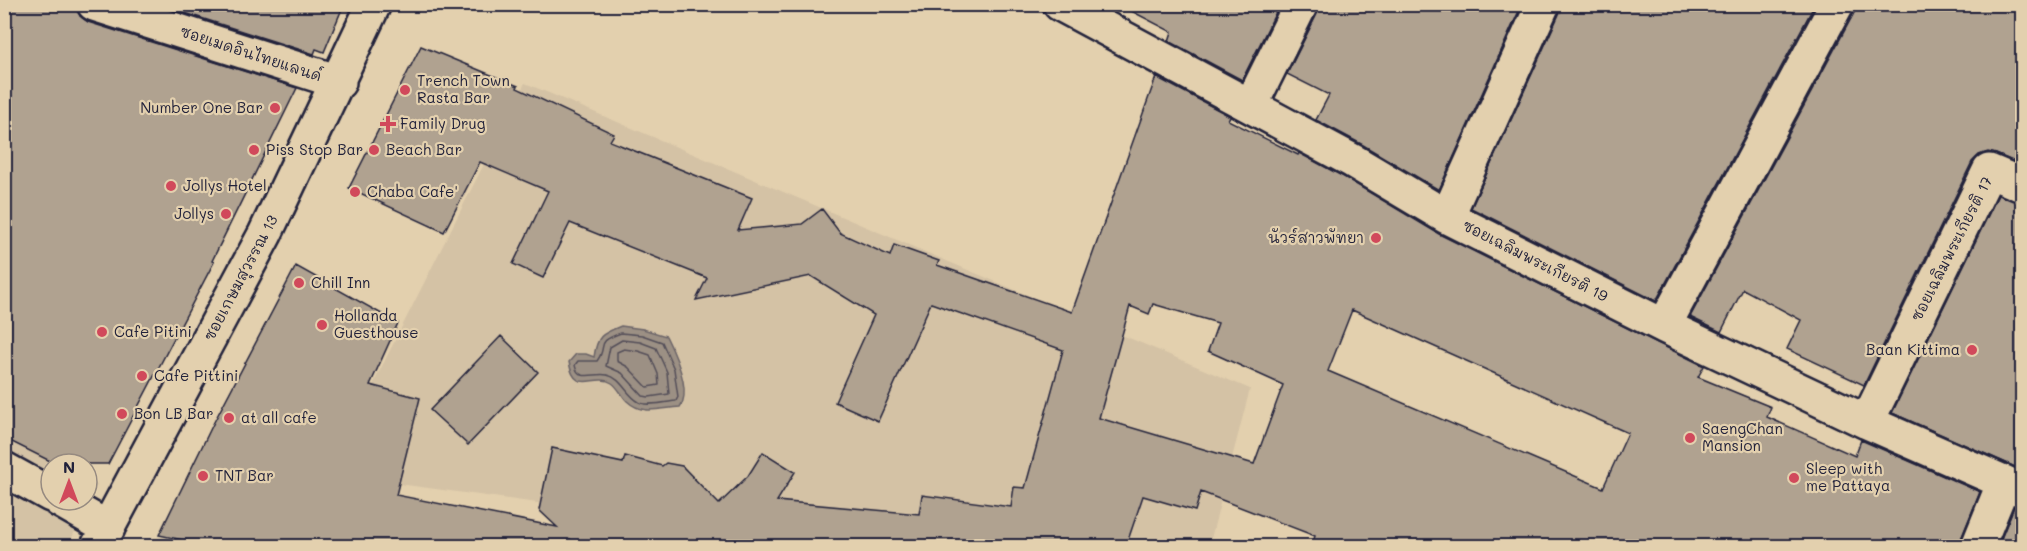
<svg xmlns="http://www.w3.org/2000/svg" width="2027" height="551" font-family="Mali,'Playpen Sans Thai',sans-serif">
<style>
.built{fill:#d4c2a5}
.water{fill:#9c9084;stroke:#6b6467;stroke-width:1.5}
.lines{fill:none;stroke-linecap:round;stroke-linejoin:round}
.shore{stroke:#534e58;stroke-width:1.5}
.building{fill:#b0a290;stroke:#22223b;stroke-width:1.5;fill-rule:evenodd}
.minor-casing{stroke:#22223b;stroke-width:38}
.minor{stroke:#e3d0ae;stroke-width:33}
.poi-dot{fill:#d1495b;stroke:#e3d0ae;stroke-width:2}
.labels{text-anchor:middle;stroke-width:4.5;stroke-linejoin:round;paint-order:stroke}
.street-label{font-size:15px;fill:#22223b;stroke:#e3d0ae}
.poi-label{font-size:15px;fill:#22223b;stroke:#e3d0ae;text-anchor:start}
</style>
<rect width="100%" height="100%" fill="#e3d0ae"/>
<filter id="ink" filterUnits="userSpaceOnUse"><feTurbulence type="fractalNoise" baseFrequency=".0167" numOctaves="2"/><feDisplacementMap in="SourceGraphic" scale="12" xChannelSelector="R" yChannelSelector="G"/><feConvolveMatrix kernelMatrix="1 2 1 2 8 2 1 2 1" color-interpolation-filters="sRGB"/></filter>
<g filter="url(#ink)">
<path class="built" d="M 525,83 L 1250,389 L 1209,546 L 884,546 L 639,517 L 334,475 L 372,386 Z
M 4,438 L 56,464 L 51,464 L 51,500 L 87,500 L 87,480 L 97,485 L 68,546 L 5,546 Z"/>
<path class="water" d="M 621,326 L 643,329 L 666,336 C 674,352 692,391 680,407 C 660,408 643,416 627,401 C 622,396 618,387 612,383 C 595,372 575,397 569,362 L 576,354 L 586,354 L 594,357 C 597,336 601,334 621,326 Z"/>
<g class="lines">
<path class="shore" d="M 621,333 L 642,335 L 662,342 L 674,369 L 678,397 L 676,401 C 667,402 646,407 639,402 C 626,395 622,378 607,375 C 595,372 578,383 575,365 L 578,361 L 597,361 C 609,345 593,343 621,333 Z
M 622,340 L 640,342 L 656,348 L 667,372 L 669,394 L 649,397 L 643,396 L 622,373 L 606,366 L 610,347 Z
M 624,349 L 638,351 L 650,355 L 658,374 L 659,385 L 647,387 L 628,367 L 617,361 L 617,352 Z"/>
</g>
<path class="building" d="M 4,4 L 76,4 L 80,16 L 88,22 L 297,88 L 212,261 L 214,262 L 108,464 L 56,464 L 4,438 Z
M 157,4 L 344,4 L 324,52 L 316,49 L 314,54 Z
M 1118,4 L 1280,4 L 1242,80 L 1169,41 L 1172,32 Z
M 1319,4 L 1522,4 L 1439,190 L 1363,145 L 1316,120 L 1329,95 L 1287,74 L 1318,12 Z
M 1561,4 L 1815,4 L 1656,301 L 1471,208 L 1560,12 Z
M 1856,4 L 2022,4 L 2022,165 L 1996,154 L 1988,152 L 1979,155 L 1972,162 L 1864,385 L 1787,349 L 1801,320 L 1743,289 L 1721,332 L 1690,317 L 1854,13 Z
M 421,46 L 518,86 L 517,88 L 614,134 L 610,141 L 752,198 L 738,230 L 802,224 L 822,209 L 840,233 L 890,256 L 894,245 L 939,261 L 937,265 L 1072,312 L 1156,77 L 1230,116 L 1228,120 L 1298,155 L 1299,153 L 1344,177 L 1439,234 L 1704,366 L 1698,377 L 1771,407 L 1767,417 L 1855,456 L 1861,440 L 1980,492 L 1961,539 L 1960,546 L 1312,546 L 1315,536 L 1201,492 L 1195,511 L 1143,496 L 1126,546 L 578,546 L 570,539 L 569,546 L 211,546 L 159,535 L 213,424 L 296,266 L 398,323 L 370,385 L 420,398 L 396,495 L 557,527 L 539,510 L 552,448 L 623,463 L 625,456 L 662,466 L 666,463 L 682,466 L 719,504 L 748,476 L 763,452 L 795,472 L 777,501 L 919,514 L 922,495 L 1011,507 L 1014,487 L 1025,488 L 1063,350 L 931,303 L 878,421 L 835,402 L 874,315 L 811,276 L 696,300 L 707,278 L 570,223 L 543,278 L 513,264 L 548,191 L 480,162 L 444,232 L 349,188 ZM 1153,304 L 1218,323 L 1208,351 L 1283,385 L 1254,464 L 1099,418 L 1130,306 L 1149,314 ZM 1352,310 L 1628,433 L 1603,488 L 1328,371 Z
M 1998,195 L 2022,203 L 2022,470 L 1892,413 Z
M 501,336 L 538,372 L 468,445 L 430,410 Z
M 2014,507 L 2022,508 L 2022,546 L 1998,546 Z"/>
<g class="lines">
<defs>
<path id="minor" d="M 94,4 L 339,82
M 1060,4 L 1353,161 L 1447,217 L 1664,326 L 1867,422 L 2022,490
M 1251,105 L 1301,4
M 1447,217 L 1543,4
M 1664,326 L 1837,4
M 1867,422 L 1989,171 L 2022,185
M 4,469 L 51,495
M 59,500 L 108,528
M 98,546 L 265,234 L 374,4
M 1978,546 L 2004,482"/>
</defs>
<use href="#minor" class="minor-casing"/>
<use href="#minor" class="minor"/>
</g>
</g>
<g class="poi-dot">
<circle cx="405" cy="90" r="6"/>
<circle cx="275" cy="108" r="6"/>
<path d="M385 115h6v6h6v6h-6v6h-6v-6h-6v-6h6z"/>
<circle cx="254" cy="150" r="6"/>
<circle cx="374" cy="150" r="6"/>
<circle cx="171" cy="186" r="6"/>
<circle cx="355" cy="192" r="6"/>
<circle cx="226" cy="214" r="6"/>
<circle cx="1376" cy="238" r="6"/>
<circle cx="299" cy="283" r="6"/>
<circle cx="322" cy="325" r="6"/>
<circle cx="102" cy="332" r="6"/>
<circle cx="1972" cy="350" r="6"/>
<circle cx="142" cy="376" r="6"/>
<circle cx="122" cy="414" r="6"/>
<circle cx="229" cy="418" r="6"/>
<circle cx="1690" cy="438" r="6"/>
<circle cx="203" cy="476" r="6"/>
<circle cx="1794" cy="478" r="6"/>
</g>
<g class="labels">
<g class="street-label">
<text transform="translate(251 54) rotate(18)" y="5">ซอยเมดอินไทยแลนด์</text>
<text transform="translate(1952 249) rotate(-63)" y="5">ซอยเฉลิมพระเกียรติ 17</text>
<text transform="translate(1535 261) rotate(27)" y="5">ซอยเฉลิมพระเกียรติ 19</text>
<text transform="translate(241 278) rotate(-62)" y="5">ซอยเกษมสุวรรณ 13</text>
</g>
<g class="poi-label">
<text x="417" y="86">Trench Town<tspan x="417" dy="17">Rasta Bar</tspan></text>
<text x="263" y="113" text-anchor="end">Number One Bar</text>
<text x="400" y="129">Family Drug</text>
<text x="266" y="155">Piss Stop Bar</text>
<text x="386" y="155">Beach Bar</text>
<text x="183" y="191">Jollys Hotel</text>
<text x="367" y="197">Chaba Cafe'</text>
<text x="214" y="219" text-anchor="end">Jollys</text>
<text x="1364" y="243" text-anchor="end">นัวร์สาวพัทยา</text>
<text x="311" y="288">Chill Inn</text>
<text x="334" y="321">Hollanda<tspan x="334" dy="17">Guesthouse</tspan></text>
<text x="114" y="337">Cafe Pitini</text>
<text x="1960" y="355" text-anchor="end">Baan Kittima</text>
<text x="154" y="381">Cafe Pittini</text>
<text x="134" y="419">Bon LB Bar</text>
<text x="241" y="423">at all cafe</text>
<text x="1702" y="434">SaengChan<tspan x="1702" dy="17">Mansion</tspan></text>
<text x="1806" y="474">Sleep with<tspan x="1806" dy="17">me Pattaya</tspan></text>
<text x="215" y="481">TNT Bar</text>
</g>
</g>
<rect width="2027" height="551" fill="none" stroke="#e3d0ae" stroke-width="24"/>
<rect x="12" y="12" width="2003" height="527" fill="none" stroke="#22223b" stroke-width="2" filter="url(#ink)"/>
<g transform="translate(69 482)"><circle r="28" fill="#e3d0ae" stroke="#968a80" stroke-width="1.5"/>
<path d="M0-4.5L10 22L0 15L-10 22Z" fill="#d1495b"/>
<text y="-9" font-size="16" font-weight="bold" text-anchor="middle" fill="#22223b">N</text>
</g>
</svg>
